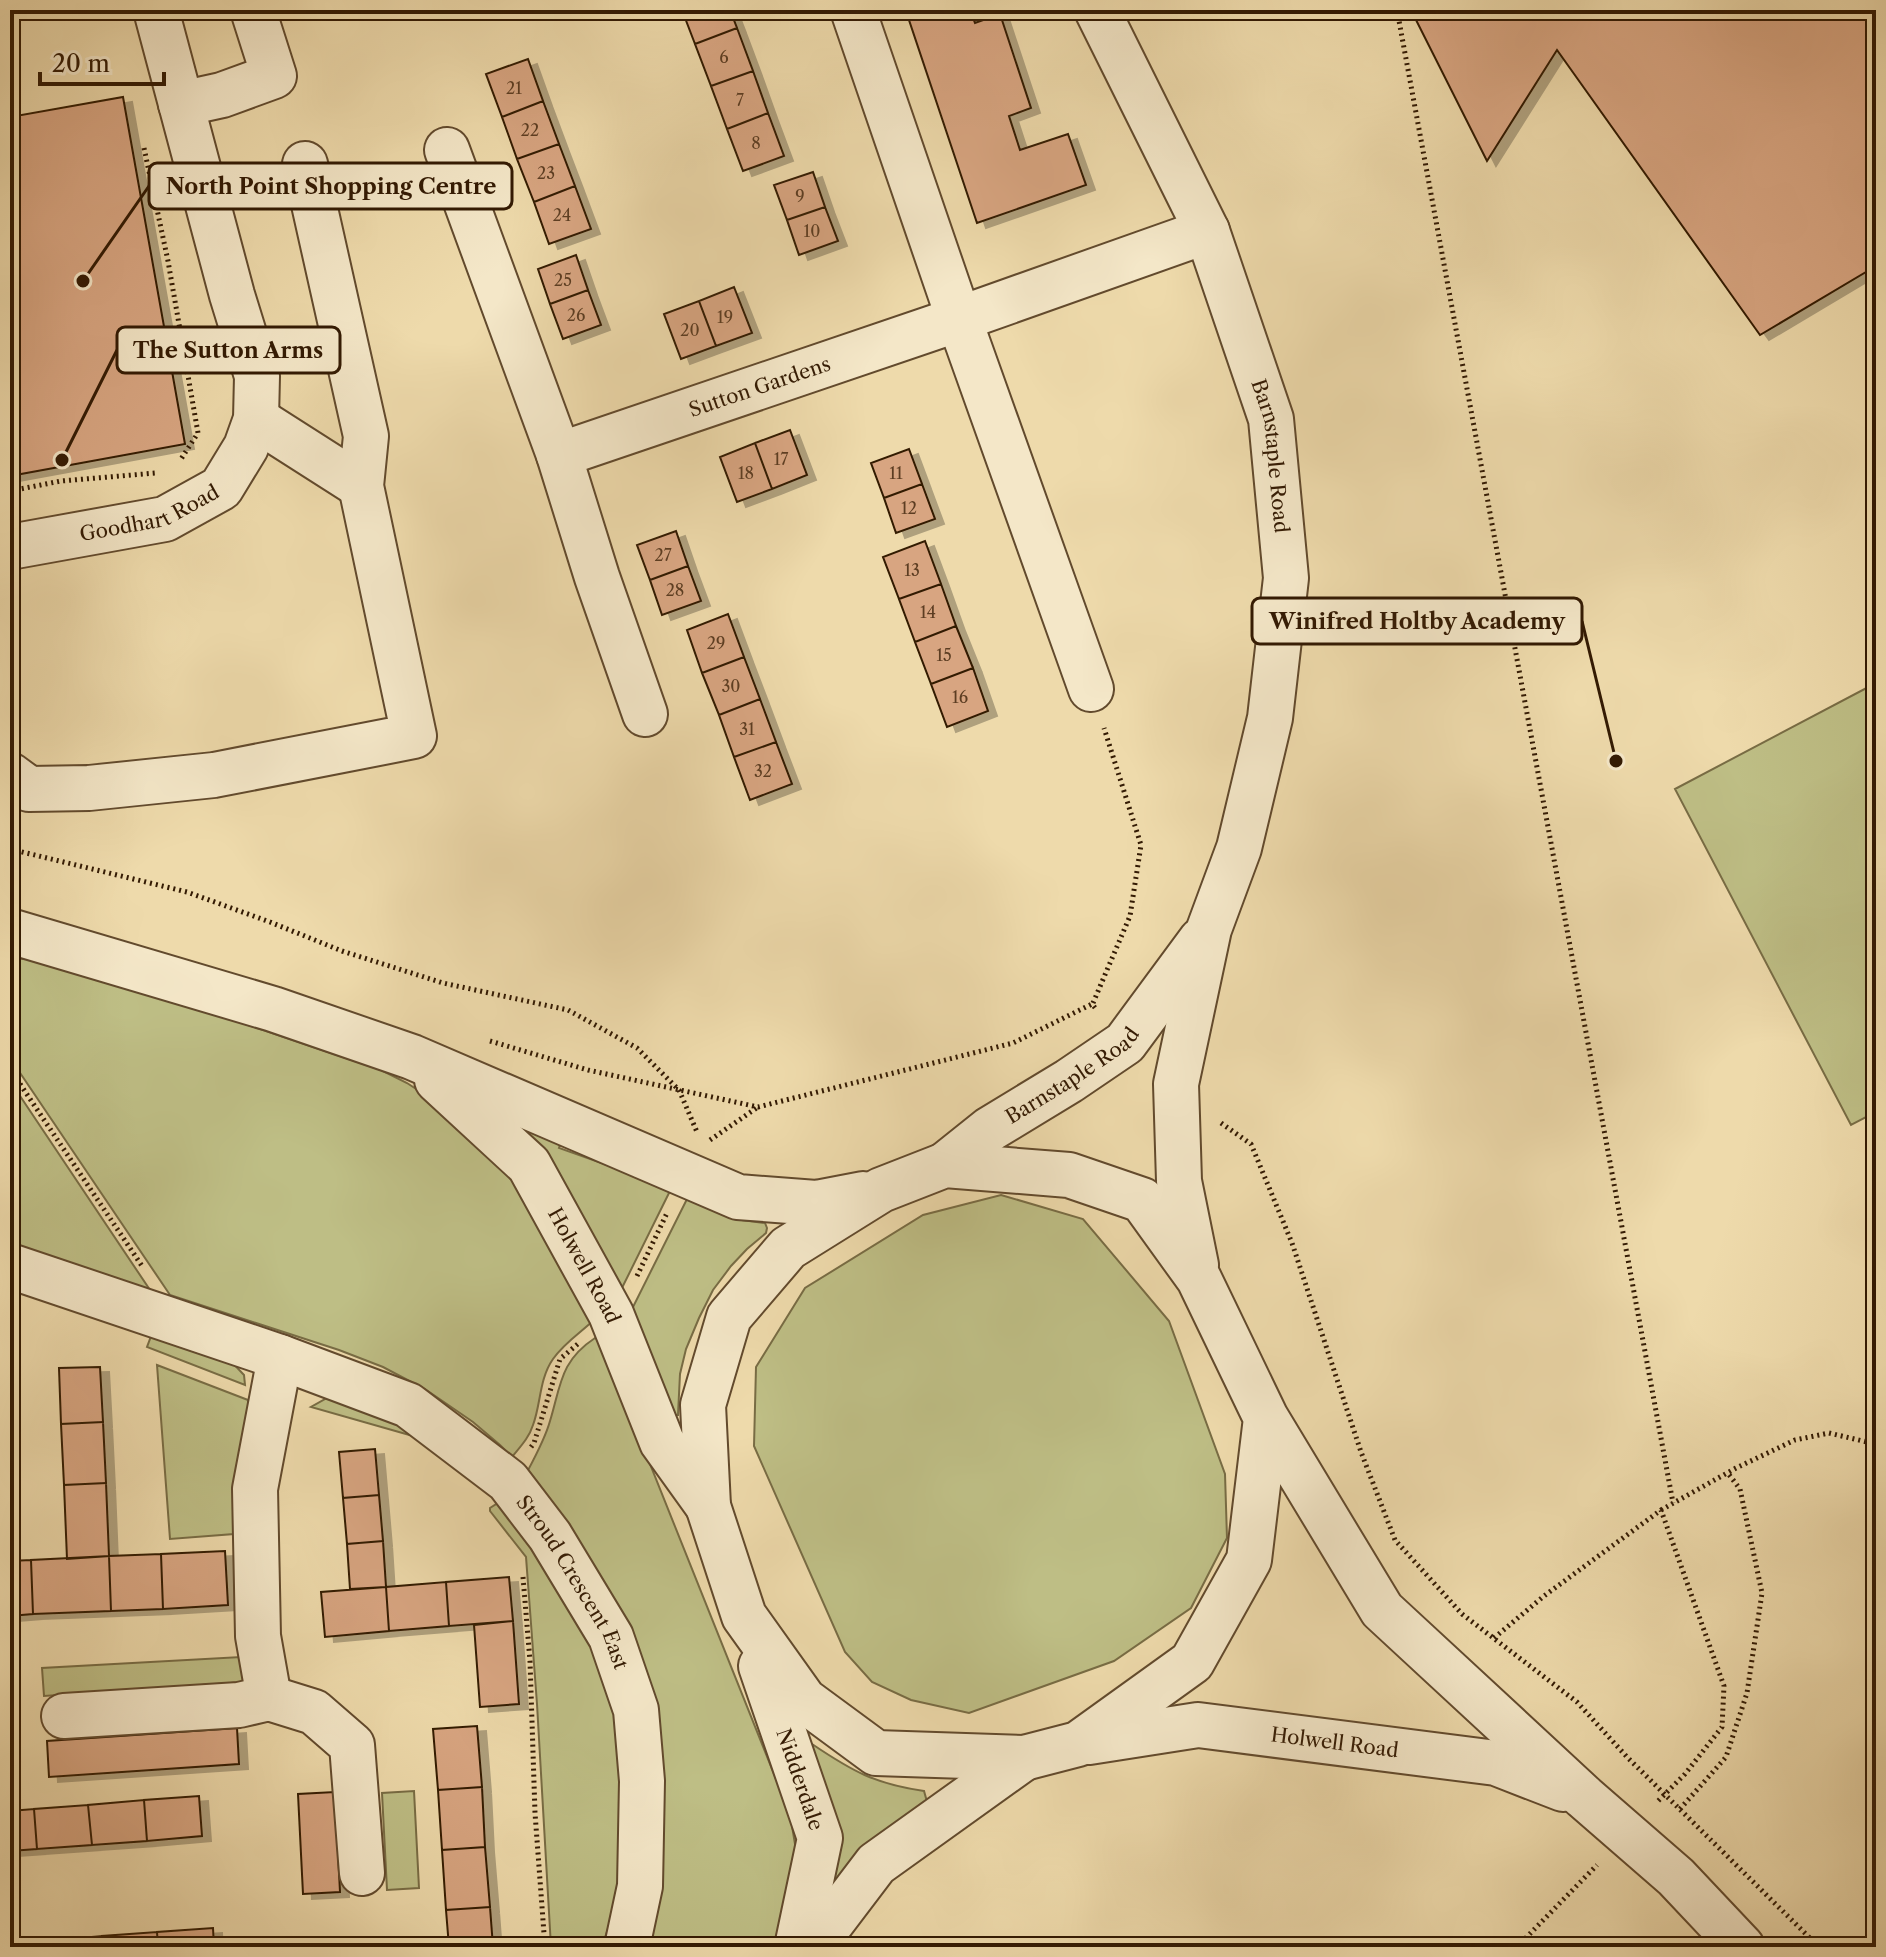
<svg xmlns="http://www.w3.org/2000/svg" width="1886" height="1957" font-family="'Libre Caslon Text',serif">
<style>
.green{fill:#bebe85;stroke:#786c44;stroke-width:2}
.building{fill:#d8a581;stroke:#331a03;stroke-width:2;filter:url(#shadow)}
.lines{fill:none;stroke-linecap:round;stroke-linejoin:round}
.minor-casing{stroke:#624a2d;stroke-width:48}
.path{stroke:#331a03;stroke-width:5;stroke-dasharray:2 4;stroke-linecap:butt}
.minor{stroke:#f4e7c8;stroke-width:44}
.labels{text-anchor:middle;stroke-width:6;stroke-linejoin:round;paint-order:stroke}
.number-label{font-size:16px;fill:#5c3d22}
.street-label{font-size:20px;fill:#331a03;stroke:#f4e7c8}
.leader{fill:none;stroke:#331a03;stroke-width:3}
.callout-dot{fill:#331a03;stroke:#f4e7c8;stroke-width:3}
.callout{fill:#f4e7c8;stroke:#331a03;stroke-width:3}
.callout-label{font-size:22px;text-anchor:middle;font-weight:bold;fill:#331a03}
</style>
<defs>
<filter id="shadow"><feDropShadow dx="9" dy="5" stdDeviation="0" flood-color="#0004"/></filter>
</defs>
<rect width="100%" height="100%" fill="#eedaab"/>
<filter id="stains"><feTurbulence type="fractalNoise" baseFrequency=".0025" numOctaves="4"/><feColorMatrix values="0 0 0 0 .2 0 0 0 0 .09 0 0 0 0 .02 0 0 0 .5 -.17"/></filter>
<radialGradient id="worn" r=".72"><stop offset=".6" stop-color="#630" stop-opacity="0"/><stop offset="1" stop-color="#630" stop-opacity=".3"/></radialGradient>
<path class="green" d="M 1876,683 L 1876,1112 L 1851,1125 L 1675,789 Z
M 10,956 L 23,959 L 26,956 L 145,990 L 381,1070 L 407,1083 L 433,1100 L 496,1151 L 594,1320 C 580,1333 564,1343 553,1359 C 539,1379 541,1404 533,1425 C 529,1438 520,1447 512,1457 L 500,1445 L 473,1422 L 425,1389 L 383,1367 L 339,1350 L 170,1295 L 10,1058 Z
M 10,1081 L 150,1290 L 10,1247 Z
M 508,1117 L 564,1134 L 559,1148 L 669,1187 L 669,1193 L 618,1296 Z
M 1001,1195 L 1083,1219 L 1169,1321 L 1225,1474 L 1227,1538 L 1191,1608 L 1114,1661 L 969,1713 L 911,1700 L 872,1682 L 845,1652 L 754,1446 L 756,1367 L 805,1288 L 923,1215 Z
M 687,1199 L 734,1219 L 765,1223 L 767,1228 L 766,1233 L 747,1249 L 731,1266 L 713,1290 L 699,1318 L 686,1349 L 680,1374 L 678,1415 L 667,1416 L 627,1319 Z
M 153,1331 L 228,1358 L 244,1375 L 245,1385 L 147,1347 Z
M 595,1338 L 600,1339 L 790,1814 L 797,1856 L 790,1898 L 775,1947 L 640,1947 L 605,1585 C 582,1543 557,1511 526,1474 C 535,1457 545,1439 550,1421 C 561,1385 560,1361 595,1338 Z
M 157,1365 L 248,1400 L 248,1413 L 234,1534 L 170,1539 Z
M 339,1396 L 350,1396 L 427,1440 L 311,1407 L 327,1398 Z
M 498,1503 L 505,1506 L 597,1650 L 616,1717 L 625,1848 L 614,1910 L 602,1947 L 551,1947 L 537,1704 L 526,1557 L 490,1511 L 490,1508 Z
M 241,1657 L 245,1682 L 44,1696 L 42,1668 Z
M 808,1744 L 812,1744 C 852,1771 875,1784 924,1791 L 929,1809 L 832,1889 Z
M 414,1791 L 419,1888 L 387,1890 L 382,1793 Z"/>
<path class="building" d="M 682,10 L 730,10 L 737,28 L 695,44 Z
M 928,10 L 970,10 L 975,23 L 1000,14 L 1031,108 L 1009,116 L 1020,150 L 1068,134 L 1086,185 L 977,223 L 908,17 Z
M 1411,10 L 1876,10 L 1876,266 L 1760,335 L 1557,50 L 1487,161 Z
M 737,28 L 753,71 L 711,86 L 695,44 Z
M 528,59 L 543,101 L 502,117 L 486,74 Z
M 753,71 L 768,113 L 727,129 L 711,86 Z
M 123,97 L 185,444 L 10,476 L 10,117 Z
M 543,101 L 559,144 L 517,159 L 502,117 Z
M 768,113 L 784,156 L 743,171 L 727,129 Z
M 559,144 L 575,186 L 534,202 L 517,159 Z
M 813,172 L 825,207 L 787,220 L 774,185 Z
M 575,186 L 591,229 L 549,244 L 534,202 Z
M 825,207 L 838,241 L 799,255 L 787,220 Z
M 576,255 L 588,290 L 550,304 L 538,269 Z
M 734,287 L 752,333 L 716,346 L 699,301 Z
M 588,290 L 601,325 L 563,339 L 550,304 Z
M 699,301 L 716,346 L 681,359 L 664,314 Z
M 790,430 L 807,475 L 772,489 L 755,443 Z
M 755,443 L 772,489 L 737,502 L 720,457 Z
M 909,449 L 922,484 L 884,498 L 871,463 Z
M 922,484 L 935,519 L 896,533 L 884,498 Z
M 676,531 L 688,566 L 650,580 L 637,545 Z
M 925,541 L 941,584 L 899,599 L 883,557 Z
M 688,566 L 701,601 L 662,615 L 650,580 Z
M 941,584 L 956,626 L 915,642 L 899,599 Z
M 728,614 L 744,657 L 702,673 L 687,630 Z
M 956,626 L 973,668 L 931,684 L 915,642 Z
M 744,657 L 760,699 L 719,715 L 702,673 Z
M 973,668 L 988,711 L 947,727 L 931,684 Z
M 760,699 L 776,742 L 734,757 L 719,715 Z
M 776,742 L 792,784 L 750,800 L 734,757 Z
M 100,1367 L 103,1422 L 61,1424 L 59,1368 Z
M 103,1422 L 106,1483 L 64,1485 L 61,1424 Z
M 375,1449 L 379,1495 L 343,1498 L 339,1452 Z
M 106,1483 L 109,1556 L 67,1559 L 64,1485 Z
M 379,1495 L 383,1541 L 347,1544 L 343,1498 Z
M 383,1541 L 386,1587 L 350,1589 L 347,1544 Z
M 225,1551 L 228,1605 L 163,1609 L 161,1554 Z
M 161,1554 L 163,1609 L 111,1611 L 109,1556 Z
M 109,1556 L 111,1611 L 33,1614 L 31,1560 Z
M 31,1560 L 33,1614 L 10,1616 L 10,1561 Z
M 509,1577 L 513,1621 L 449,1626 L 446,1582 Z
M 446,1582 L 449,1626 L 389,1631 L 386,1587 Z
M 386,1587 L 389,1631 L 325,1637 L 321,1592 Z
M 513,1621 L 519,1704 L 480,1707 L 474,1625 Z
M 477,1726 L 482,1787 L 438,1790 L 433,1729 Z
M 237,1728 L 239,1764 L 49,1777 L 47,1741 Z
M 482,1787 L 485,1847 L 442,1850 L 438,1790 Z
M 335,1792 L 340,1892 L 303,1894 L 298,1794 Z
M 199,1796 L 202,1836 L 147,1841 L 144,1800 Z
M 144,1800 L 147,1841 L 92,1845 L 88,1805 Z
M 88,1805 L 92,1845 L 37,1849 L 34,1809 Z
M 34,1809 L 37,1849 L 10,1851 L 10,1811 Z
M 485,1847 L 490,1907 L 446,1910 L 442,1850 Z
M 490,1907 L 493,1947 L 449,1947 L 446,1910 Z
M 213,1928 L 214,1947 L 158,1947 L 157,1932 Z
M 157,1932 L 158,1947 L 103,1947 L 102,1936 Z
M 102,1936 L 103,1947 L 47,1947 L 47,1941 Z
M 47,1941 L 47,1947 L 10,1947 L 10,1944 Z"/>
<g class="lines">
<defs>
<g id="minor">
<path d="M 853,10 L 959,319 L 1091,689"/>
<path id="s1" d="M 1097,10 L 1207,231 L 1271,419 L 1286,578 L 1270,718 L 1239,848 L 1209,929 L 1176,1084 L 1179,1181 L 1196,1265"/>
<path d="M 181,104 L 222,95 L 274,76 L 253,10"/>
<path d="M 447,150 L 559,455 L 597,577 L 645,714"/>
<path d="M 256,419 L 361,486"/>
<path id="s2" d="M 559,455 L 959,319 L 1207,231"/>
<path id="s3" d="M 10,547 L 165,519 L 221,488 L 246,447 L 256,419 L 257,376 L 232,295 L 156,10"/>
<path d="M 10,775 L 29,789 L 89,788 L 214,775 L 414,736 L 361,486 L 366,436 L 305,164"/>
<path d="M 10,931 L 273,1009 L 412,1057 L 738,1197 L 816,1203 L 863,1194"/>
<path id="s4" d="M 437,1080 L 529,1165 L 611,1314 L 662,1442 L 708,1506"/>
<path id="s5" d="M 945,1165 L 990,1129 L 1069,1081 L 1125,1043 L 1201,940"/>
<path id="s6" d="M 10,1266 L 280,1357 L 408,1405 L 508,1481 L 550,1536 L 611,1637 L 636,1710 L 642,1781 L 640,1886 L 627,1947"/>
<path d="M 1266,1418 L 1249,1560 L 1192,1662 L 1078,1744 L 1024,1758 L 876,1753 L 804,1700 L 744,1616 L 708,1506 L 703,1405 L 729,1317 L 788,1248 L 881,1190 L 945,1165 L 1069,1175 L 1142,1200 L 1199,1279 L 1266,1418 L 1382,1610 L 1584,1797 L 1676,1877 L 1742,1947"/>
<path id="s7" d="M 761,1666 L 820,1838 L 797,1947"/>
<path d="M 269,1698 L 258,1636 L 255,1489 L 280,1357"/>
<path d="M 64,1716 L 239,1705 L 269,1698 L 314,1712 L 352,1745 L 362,1873"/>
<path id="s8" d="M 1089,1742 L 1198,1725 L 1496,1763 L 1563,1789"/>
<path d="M 813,1947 L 876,1864 L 1024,1758"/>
</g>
</defs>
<use href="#minor" class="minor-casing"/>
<path class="path" d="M 1397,10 L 1673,1503
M 144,148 L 168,261 L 198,433 L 181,459
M 10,491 L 61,481 L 156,473
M 10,849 L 187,892 L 270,922 L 342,951 L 443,983 L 568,1010 L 637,1048 L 679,1090 L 697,1132
M 1093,1003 L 1130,916 L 1141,845 L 1104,728
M 490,1041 L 588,1070 L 758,1107 L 1013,1043 L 1092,1004 L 1096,1009
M 10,1069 L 142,1266
M 1221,1123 L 1251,1144 L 1292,1243 L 1361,1452 L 1395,1540 L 1462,1614 L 1577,1702 L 1627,1757 L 1819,1947
M 710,1140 L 758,1107
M 637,1276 L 667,1213
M 531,1447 L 534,1443 L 560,1359 L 579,1343
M 1661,1510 L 1736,1468 L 1795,1440 L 1829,1433 L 1867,1442 L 1876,1447
M 523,1577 L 530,1661 L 535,1813 L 545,1947
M 1494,1638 L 1544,1596 L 1661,1510 L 1724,1686 L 1722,1727 L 1685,1774 L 1656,1803
M 1680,1809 L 1726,1757 L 1747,1693 L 1762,1593 L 1740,1489 L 1727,1472
M 1517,1947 L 1597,1865"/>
<use href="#minor" class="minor"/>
</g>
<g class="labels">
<g class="number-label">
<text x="724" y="63">6</text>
<text x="514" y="94">21</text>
<text x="740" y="106">7</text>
<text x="530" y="136">22</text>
<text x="756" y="149">8</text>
<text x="546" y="179">23</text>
<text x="800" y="202">9</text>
<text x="562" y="221">24</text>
<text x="812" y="237">10</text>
<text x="563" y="286">25</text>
<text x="576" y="321">26</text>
<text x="725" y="323">19</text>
<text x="690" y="336">20</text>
<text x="781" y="465">17</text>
<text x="746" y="479">18</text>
<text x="896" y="479">11</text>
<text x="909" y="514">12</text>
<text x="663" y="561">27</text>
<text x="912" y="576">13</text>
<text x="675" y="596">28</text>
<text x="928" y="618">14</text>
<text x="716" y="649">29</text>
<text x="944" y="661">15</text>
<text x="731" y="692">30</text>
<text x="960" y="703">16</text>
<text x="747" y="735">31</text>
<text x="763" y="777">32</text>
</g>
<g class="street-label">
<text dy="7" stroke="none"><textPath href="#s2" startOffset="212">Sutton Gardens</textPath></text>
<text dy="7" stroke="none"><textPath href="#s1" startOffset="482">Barnstaple Road</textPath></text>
<text dy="7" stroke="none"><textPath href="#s3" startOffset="144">Goodhart Road</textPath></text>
<text dy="7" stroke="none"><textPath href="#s5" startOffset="156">Barnstaple Road</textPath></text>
<text dy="7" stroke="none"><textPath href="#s4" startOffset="240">Holwell Road</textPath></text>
<text dy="7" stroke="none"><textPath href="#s6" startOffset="668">Stroud Crescent East</textPath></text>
<text dy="7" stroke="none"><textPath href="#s8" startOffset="248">Holwell Road</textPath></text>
<text dy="7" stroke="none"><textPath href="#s7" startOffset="120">Nidderdale</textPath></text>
</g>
</g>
<path class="leader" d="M83 281L149 186M62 460L117 350M1616 761L1582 621"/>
<g class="callout-dot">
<circle cx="83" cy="281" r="8"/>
<circle cx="62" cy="460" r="8"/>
<circle cx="1616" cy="761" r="8"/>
</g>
<g class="callout">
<rect x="149" y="163" width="363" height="46" rx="8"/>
<rect x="117" y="327" width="223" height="46" rx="8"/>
<rect x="1252" y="598" width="330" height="46" rx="8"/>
</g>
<g class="callout-label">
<text x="331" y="194">North Point Shopping Centre</text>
<text x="228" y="358">The Sutton Arms</text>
<text x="1417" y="629">Winifred Holtby Academy</text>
</g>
<rect width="1886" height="1957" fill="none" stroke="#eedaab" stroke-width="40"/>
<rect x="12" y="12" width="1862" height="1933" fill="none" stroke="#331a03" stroke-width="4"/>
<rect x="20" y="20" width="1846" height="1917" fill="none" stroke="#331a03" stroke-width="2"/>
<path d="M40 72v12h124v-12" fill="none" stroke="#331a03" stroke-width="4"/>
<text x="52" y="72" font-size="24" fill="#331a03" stroke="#f4e7c8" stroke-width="6" paint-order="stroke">20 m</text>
<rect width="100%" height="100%" filter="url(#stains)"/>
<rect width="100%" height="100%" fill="url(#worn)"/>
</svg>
